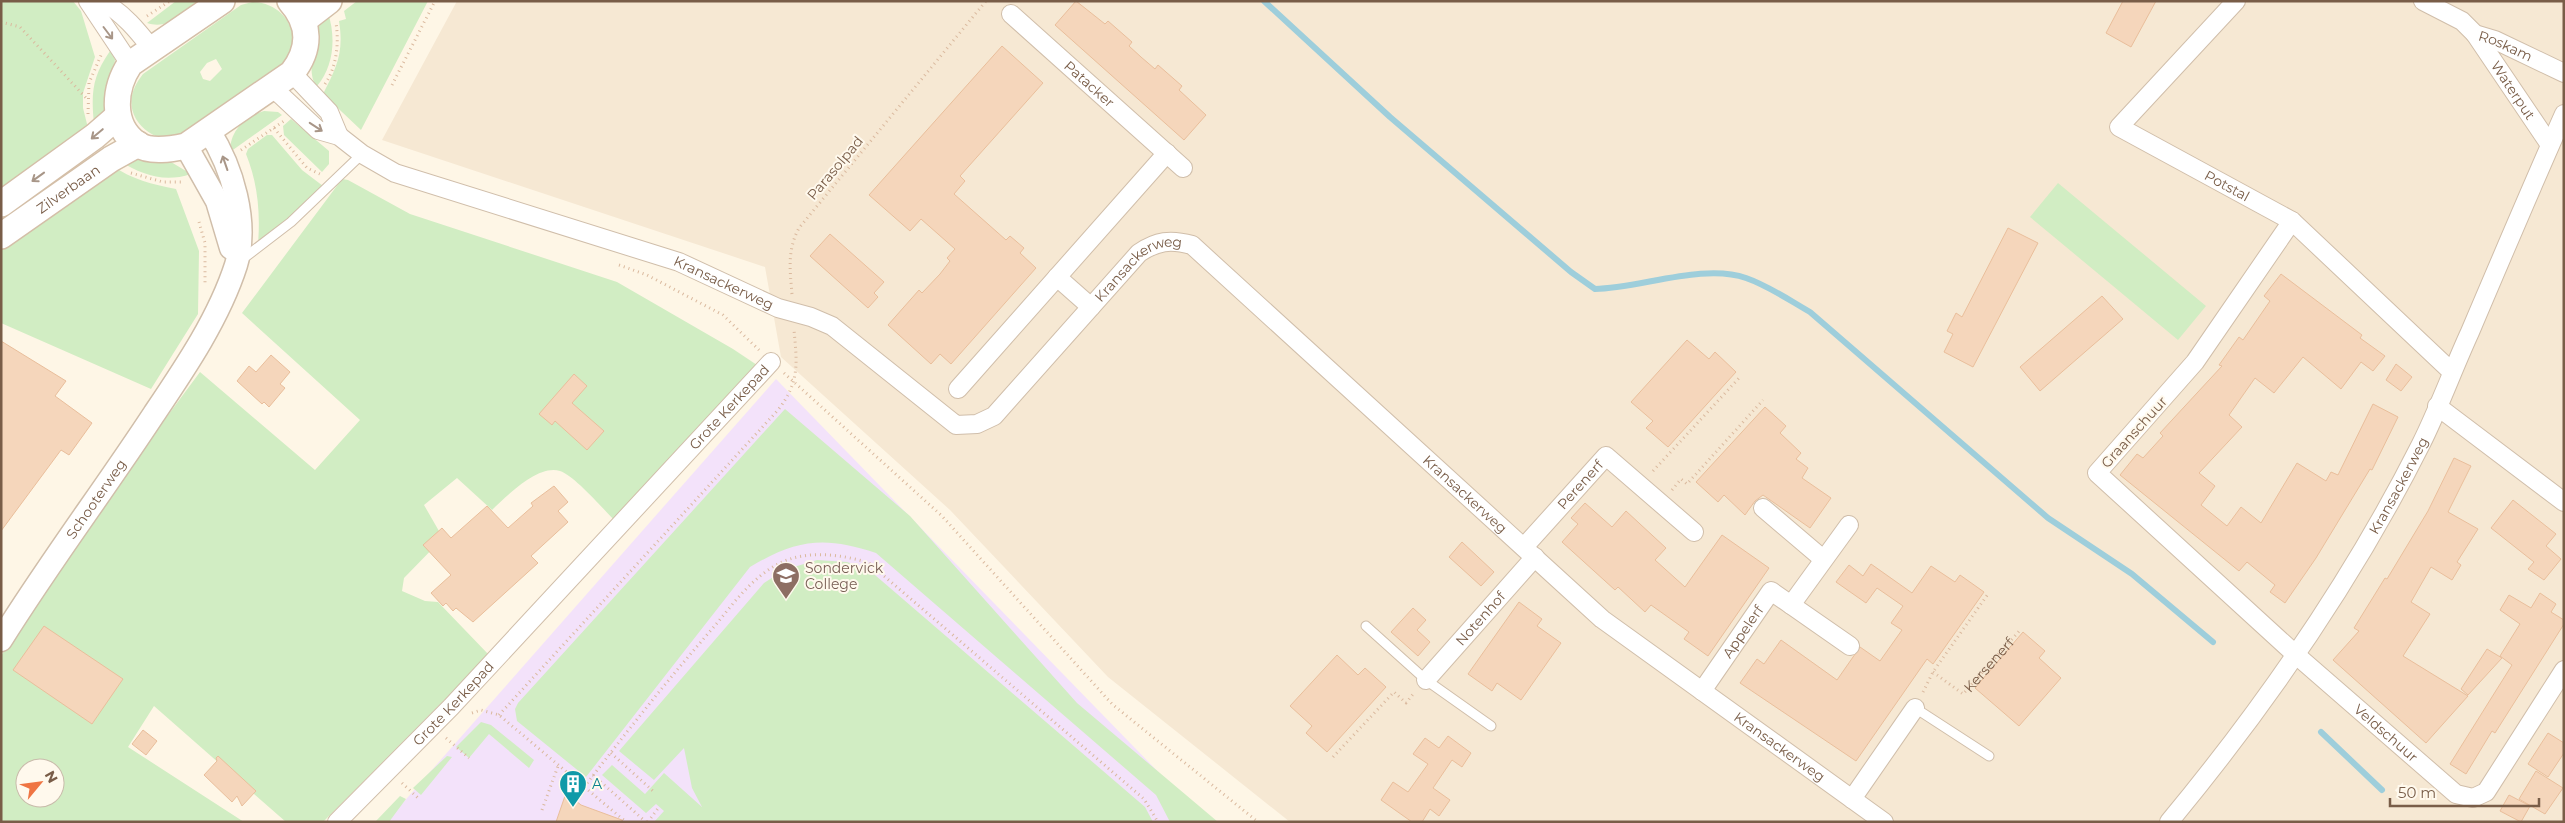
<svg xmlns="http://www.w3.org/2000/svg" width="2565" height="823" font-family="Montserrat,sans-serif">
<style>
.residential{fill:#f6e8d3}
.education{fill:#f3e2fa}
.green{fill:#d1edc3;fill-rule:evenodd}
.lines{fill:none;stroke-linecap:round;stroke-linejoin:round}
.stream{stroke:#9ecedb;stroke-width:6}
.building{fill:#f5d6bb;stroke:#e9be9b}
.service-casing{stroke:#d0beaa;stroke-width:11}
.minor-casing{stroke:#d0beaa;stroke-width:20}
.tertiary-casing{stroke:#d0beaa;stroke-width:25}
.secondary-casing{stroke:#d4bfa8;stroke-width:28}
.path{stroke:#dab99e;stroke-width:3;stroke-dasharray:1 4;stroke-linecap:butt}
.service{stroke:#fff;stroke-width:9}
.minor{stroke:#fff;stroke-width:18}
.tertiary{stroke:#fff;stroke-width:22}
.secondary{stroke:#fff;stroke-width:25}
.oneway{stroke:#a89688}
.labels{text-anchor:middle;stroke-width:4;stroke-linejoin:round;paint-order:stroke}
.street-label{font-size:14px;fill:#795d48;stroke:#fff9ed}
.education-label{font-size:14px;fill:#785e54;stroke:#fff9ed;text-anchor:start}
.culture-label{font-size:14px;fill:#0d838f;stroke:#fff9ed;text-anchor:start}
</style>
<rect width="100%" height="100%" fill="#fef6e6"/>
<path class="residential" d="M 457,1 L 2564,1 L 2564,822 L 1290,822 L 1108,677 L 950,510 L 781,357 L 765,267 L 382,140 Z"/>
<path class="education" d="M 776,379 L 1207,822 L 386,822 Z"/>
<path class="green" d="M 1,1 L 73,1 L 81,11 L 95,57 L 83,93 L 83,108 L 89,132 L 1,192 Z
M 176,1 L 204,1 C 188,13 168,30 147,23 Z
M 357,1 L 428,1 L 361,130 L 323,94 C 337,67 344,52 339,21 L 346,19 L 344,11 Z
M 252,2 C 282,2 304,32 286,59 C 278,72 205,121 189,132 C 183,135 173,138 167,138 C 155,139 142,129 136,119 C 127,103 132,88 143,74 L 241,5 ZM 216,59 L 222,69 L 210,81 L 203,79 L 200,72 L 207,63 Z
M 328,13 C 336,37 334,66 317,86 C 306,77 314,39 319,26 C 321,21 325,17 328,13 Z
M 110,51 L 115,59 L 114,69 L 104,113 L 94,124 C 91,93 92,77 110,51 Z
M 264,111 L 278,112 L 282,115 L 230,152 C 230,131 244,117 264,111 Z
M 291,119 L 329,151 L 329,164 L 322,172 L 284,135 L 283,126 Z
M 267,135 L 272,135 L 302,170 L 323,186 L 257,254 C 261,220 259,186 246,154 L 248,149 Z
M 138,156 L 171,162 L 191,174 C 164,183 143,175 119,161 Z
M 112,165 C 132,180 152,184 176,189 L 199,251 L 198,314 L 151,389 L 1,323 L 1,242 Z
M 342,179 L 348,180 L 410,214 L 617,282 L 733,349 L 757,365 L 617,523 C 605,511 574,475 560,471 C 538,464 507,496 492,510 L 457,478 L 424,505 L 443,538 L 404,578 L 402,591 L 425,601 L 438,602 L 489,655 L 323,822 L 286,822 L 154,706 L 128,747 L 244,822 L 1,822 L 1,656 L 56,566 L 200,372 L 315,470 L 360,420 L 242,313 ZM 25,768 L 55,768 L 55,798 L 25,798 Z
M 2058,183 L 2206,306 L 2178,340 L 2030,217 Z
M 785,409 L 910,516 L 1077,703 L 1218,822 L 1170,822 L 1156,795 L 876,553 C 825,536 797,539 750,567 L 586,777 L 517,721 L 515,709 L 518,703 Z
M 817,560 L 847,562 L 868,569 L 1145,807 L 1153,822 L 654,822 L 664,811 L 656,804 L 646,813 L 602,775 L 612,765 L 645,794 L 664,773 L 702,807 L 692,788 L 684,748 L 654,780 L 619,751 L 764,583 L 784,570 Z
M 481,722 L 491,725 L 534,760 L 529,768 L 489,734 L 469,758 L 456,747 Z
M 447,756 L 452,757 L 421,795 L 413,788 Z
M 400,796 L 406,799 L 389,822 L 375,822 Z"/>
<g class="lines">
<path class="stream" d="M 1264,1 L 1390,117 L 1571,272 L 1595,289 C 1640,288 1704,263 1746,278 C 1769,286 1789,300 1810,312 L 2048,518 L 2132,574 L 2213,642
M 2321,732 L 2382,790"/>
</g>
<path class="building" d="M 1076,1 L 1105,24 L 1108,21 L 1132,42 L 1129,46 L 1141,57 L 1155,69 L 1158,65 L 1182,86 L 1179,90 L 1206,115 L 1184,140 L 1055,25 Z
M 2123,1 L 2156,1 L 2131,47 L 2106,33 Z
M 1002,46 L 1043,83 L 960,176 L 965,181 L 954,194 L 1006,240 L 1010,236 L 1024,248 L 1020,253 L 1036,268 L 951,364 L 940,354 L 931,364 L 888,325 L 919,290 L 922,293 L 940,274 L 950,261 L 947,258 L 955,249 L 921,219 L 910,231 L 869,195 Z
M 2008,228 L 2038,243 L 1973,367 L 1944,352 L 1953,334 L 1947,331 L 1956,313 L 1962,317 Z
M 830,234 L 884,282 L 874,293 L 878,297 L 868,308 L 810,256 Z
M 2281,274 L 2362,335 L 2360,338 L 2385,356 L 2373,371 L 2361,362 L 2341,389 L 2303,357 L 2274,393 L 2255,378 L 2229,415 L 2242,427 L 2199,473 L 2215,486 L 2201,505 L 2227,526 L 2241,507 L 2261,523 L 2297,463 L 2326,481 L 2331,472 L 2338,475 L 2373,404 L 2398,417 L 2372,470 L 2370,469 L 2316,558 L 2285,603 L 2270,592 L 2275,585 L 2247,562 L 2239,571 L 2120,475 L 2137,454 L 2143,458 L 2163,436 L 2160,433 L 2222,366 L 2219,365 L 2239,337 L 2243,340 L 2270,301 L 2264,296 Z
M 2102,296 L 2123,319 L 2040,391 L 2020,367 Z
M 1687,340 L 1709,359 L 1715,352 L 1736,372 L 1668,447 L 1646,428 L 1653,421 L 1631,402 Z
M 1,341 L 66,381 L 55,396 L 92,423 L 69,455 L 61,450 L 1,531 Z
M 271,355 L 290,372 L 280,384 L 285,388 L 269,407 L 264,402 L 262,404 L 237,381 L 249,366 L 256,372 Z
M 2396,364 L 2412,377 L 2401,391 L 2386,380 Z
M 574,374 L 587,386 L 572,403 L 604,431 L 587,450 L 555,421 L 552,425 L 539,414 Z
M 1765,407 L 1786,426 L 1780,433 L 1801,453 L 1796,459 L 1808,468 L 1802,478 L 1831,498 L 1810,528 L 1763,495 L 1755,501 L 1745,515 L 1724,495 L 1718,502 L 1696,482 Z
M 2454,458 L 2471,466 L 2448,512 L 2478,529 L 2457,562 L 2461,565 L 2452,580 L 2431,567 L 2411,602 L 2430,614 L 2403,656 L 2468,696 L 2426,743 L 2333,660 L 2359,631 L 2354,628 L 2385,578 L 2387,579 L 2428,511 Z
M 554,486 L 568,502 L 558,511 L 568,522 L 531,556 L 538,563 L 473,622 L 456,608 L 453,611 L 446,603 L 443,606 L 431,593 L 451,575 L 423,545 L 442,528 L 451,538 L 487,506 L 508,528 L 533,506 L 531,503 Z
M 2513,500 L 2556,534 L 2546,546 L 2561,559 L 2544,580 L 2528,569 L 2534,562 L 2491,528 Z
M 1585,503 L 1612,527 L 1626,511 L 1666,548 L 1655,560 L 1685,587 L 1722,535 L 1769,568 L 1708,656 L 1684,639 L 1689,632 L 1651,605 L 1645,612 L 1618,587 L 1615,590 L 1562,542 L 1578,524 L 1571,518 Z
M 1462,542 L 1494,572 L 1481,586 L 1449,557 Z
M 1871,564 L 1912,593 L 1931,566 L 1955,582 L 1960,575 L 1984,592 L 1933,664 L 1927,659 L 1856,761 L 1740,683 L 1757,659 L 1764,664 L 1781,640 L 1837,680 L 1860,647 L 1880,661 L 1902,630 L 1891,623 L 1903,606 L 1877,588 L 1866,603 L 1836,582 L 1849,565 L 1863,576 Z
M 2540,593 L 2556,604 L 2551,612 L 2564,620 L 2564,624 L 2495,733 L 2492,731 L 2466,774 L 2450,764 L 2512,665 L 2500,656 L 2520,624 L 2500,610 L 2509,595 L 2531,608 Z
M 1519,602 L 1542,619 L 1537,626 L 1561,643 L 1521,700 L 1497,683 L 1492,691 L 1468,674 Z
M 1413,608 L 1426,620 L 1417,630 L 1430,642 L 1418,656 L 1391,632 Z
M 44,626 L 123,679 L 92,724 L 13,670 Z
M 2023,632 L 2045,651 L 2039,658 L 2061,678 L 2019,726 L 1975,688 Z
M 2487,649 L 2502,658 L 2468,695 L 2461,689 Z
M 1337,655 L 1358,675 L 1365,668 L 1386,687 L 1327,752 L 1306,733 L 1312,726 L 1290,706 Z
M 143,730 L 157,741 L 146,755 L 132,744 Z
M 2548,733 L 2564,743 L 2564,753 L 2548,777 L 2528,764 Z
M 1448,736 L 1471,753 L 1462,767 L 1452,760 L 1433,788 L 1450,800 L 1439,816 L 1430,809 L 1422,822 L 1412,822 L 1381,800 L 1393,782 L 1408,792 L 1428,764 L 1413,754 L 1425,738 L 1439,748 Z
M 218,756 L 256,791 L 242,806 L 237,796 L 232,802 L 204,775 L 217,761 L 216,758 Z
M 2536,771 L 2563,788 L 2545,814 L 2519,799 Z
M 566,793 L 581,805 L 622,820 L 622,822 L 556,822 Z
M 2509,795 L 2530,806 L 2521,822 L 2500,811 Z"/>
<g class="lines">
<defs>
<path id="service" d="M 240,261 L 291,222 L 362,154
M 1366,626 L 1426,680 L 1491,726
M 1915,708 L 1989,756"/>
<g id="minor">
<path d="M 88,1 L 130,64"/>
<path d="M 102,1 C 124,14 137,30 152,49"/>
<path id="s2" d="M 2236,1 L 2119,127 L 2292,221 L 2452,372"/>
<path id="s3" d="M 2423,1 L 2462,21 L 2475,34 L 2495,40 L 2564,73"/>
<path id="s4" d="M 1011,14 L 1183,168"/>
<path id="s5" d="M 2475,34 L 2550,145"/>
<path d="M 292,73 L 329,112 L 339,136"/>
<path id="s6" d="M 272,87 L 318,130 L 339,136 L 362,154 L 395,173 L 679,262 L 778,308 L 811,317 L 832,326 L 956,425 L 977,424 L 994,416 L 1139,253 C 1157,241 1170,239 1192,245 L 1602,619 L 1884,822"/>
<path id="s7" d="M 2292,221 L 2195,362 L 2097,473 L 2295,654 L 2456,794 L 2473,798 L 2486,792 L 2564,670"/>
<path d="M 1057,277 L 1091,307"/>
<path d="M 958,389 L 1167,153"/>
<path d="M 2437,406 L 2564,502"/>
<path d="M 1763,508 L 1823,559"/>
<path id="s8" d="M 1524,547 L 1606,456 L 1694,532"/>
<path d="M 1791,605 L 1849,525"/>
<path id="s9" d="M 1426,680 L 1535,557"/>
<path id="s10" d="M 1702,691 L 1771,591 L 1850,646"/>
<path d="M 1852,799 L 1915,708"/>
<path id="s11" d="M 337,822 L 451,707 L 771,362"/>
<path id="s12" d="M 2169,822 C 2265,706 2353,579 2421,444 C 2439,408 2453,369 2470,332 C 2501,259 2532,186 2564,114"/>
</g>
<g id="tertiary">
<path d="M 186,146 L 217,201 L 231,248"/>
<path id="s13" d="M 1,640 C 49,563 104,490 154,414 C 185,368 219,318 236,265 C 249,222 232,167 209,131"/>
</g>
<g id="secondary">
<path d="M 222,1 L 130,64 C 114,88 110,125 137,144 C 150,153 172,149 186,146 L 292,73 C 311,49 311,24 290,1"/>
<path d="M 303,21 L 329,1"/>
<path d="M 1,204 L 95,136 L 118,116"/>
<path id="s14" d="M 1,236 L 111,159 L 138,144"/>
</g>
</defs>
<use href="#service" class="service-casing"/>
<use href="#minor" class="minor-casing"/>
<use href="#tertiary" class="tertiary-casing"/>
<use href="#secondary" class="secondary-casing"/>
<g class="path">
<path d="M 147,16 L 170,1"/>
<path d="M 1,22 L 20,27 L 87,99"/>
<path d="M 325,84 C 337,67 339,42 336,23"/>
<path d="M 392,85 L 435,1"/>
<path d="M 88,114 L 89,83 L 102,53"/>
<path d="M 274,128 L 307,168 L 322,175"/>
<path d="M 241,150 L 284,121"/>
<path d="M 131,173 L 163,182 L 184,182"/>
<path d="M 199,222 L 205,243 L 205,285"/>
<path d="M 619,265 L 647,275 L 723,315 L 759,350"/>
<path d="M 792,294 C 790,270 787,250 799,228 L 986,1"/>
<path d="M 784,373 L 942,516 L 1112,704 L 1258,822"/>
<path d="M 1653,471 L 1740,377"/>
<path d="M 1672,490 L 1681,479 L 1687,484 L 1763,400"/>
<path id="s1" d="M 1933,672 L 1963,694 L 2021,629"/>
<path d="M 1923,692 L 1933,672 L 1988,594"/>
<path d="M 472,713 L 481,710 L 499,715 L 626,822"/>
<path d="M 499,715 L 778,410 C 800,382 797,363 794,330"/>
<path d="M 446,738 L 469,758"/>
<path d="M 611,753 L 653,791"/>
<path d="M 1333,757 L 1394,692 L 1406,703 L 1414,693"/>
<path d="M 593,775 L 646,822"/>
<path d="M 402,783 L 418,798"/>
<path d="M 584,787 C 626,733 668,679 713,628 C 733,604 752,577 780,563 C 807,550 841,554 869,563 L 1144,799 L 1158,822"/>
<path d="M 542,810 L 558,766"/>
<path d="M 648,822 L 659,807"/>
</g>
<use href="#service" class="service"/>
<use href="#minor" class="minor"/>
<use href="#tertiary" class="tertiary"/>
<use href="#secondary" class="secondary"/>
</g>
<defs><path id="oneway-shaft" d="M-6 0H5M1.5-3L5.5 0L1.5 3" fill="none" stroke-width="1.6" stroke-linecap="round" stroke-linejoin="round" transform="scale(1.25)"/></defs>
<g class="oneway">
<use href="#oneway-shaft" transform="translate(108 33) rotate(53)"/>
<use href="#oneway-shaft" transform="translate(316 127) rotate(33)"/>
<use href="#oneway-shaft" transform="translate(97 134) rotate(140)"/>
<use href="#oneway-shaft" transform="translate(225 163) rotate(-109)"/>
<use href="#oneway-shaft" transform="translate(38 177) rotate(144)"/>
</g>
<defs>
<symbol id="school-pin" viewBox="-11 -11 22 30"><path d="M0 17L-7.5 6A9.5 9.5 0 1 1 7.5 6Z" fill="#8d6e63" stroke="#fff9ed"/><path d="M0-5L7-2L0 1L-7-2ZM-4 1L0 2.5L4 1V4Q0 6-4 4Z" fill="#fff"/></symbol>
<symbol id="building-pin" viewBox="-11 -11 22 30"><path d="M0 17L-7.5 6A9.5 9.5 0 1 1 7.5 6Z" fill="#0f9aa8" stroke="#fff9ed"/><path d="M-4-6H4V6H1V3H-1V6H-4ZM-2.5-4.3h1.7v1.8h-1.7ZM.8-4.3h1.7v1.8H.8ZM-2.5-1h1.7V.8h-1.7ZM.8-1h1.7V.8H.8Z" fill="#fff"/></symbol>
</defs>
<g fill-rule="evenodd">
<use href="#school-pin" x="770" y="560" width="32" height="43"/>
<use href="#building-pin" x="557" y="768" width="32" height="43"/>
</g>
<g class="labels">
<g class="street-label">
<text dy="5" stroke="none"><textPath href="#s3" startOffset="95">Roskam</textPath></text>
<text dy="5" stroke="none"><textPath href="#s4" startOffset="105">Patacker</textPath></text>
<text dy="5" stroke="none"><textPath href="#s5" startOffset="68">Waterput</textPath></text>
<text transform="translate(835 168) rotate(-50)" y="5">Parasolpad</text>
<text dy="5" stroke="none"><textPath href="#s2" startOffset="295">Potstal</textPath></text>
<text dy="5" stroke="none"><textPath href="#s14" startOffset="82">Zilverbaan</textPath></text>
<text dy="5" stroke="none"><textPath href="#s6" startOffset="1024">Kransackerweg</textPath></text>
<text dy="5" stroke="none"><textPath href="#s6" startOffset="499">Kransackerweg</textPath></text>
<text dy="5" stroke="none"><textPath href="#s11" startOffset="571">Grote Kerkepad</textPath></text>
<text transform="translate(2134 432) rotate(-48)" y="5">Graanschuur</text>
<text dy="5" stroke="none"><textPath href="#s8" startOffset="84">Perenerf</textPath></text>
<text dy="5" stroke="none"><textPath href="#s12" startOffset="408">Kransackerweg</textPath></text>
<text dy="5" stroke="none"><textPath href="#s6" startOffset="1458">Kransackerweg</textPath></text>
<text dy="5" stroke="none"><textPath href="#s13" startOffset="170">Schooterweg</textPath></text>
<text dy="5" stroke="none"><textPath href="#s9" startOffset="82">Notenhof</textPath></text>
<text dy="5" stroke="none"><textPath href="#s10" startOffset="72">Appelerf</textPath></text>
<text dy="5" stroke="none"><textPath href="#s1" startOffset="76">Kersenerf</textPath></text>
<text dy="5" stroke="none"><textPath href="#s11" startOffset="166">Grote Kerkepad</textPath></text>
<text dy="5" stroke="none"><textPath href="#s7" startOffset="708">Veldschuur</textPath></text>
<text dy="5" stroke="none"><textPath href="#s6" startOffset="1862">Kransackerweg</textPath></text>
</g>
<g class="education-label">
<text x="805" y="573">Sondervick<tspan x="805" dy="16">College</tspan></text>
</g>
<g class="culture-label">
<text x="592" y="789">A</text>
</g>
</g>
<rect width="2565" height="823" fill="none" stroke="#795d48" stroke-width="5"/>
<g transform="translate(40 783) rotate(61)"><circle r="24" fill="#fff9ed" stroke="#c9bbab"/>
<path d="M0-4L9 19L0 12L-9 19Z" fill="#ef7543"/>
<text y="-8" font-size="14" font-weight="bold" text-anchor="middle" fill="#795d48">N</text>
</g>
<path d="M2390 798v8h149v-8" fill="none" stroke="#795d48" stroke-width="2.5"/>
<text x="2398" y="798" font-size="15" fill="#795d48" stroke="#fff9ed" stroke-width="4" paint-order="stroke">50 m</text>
</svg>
